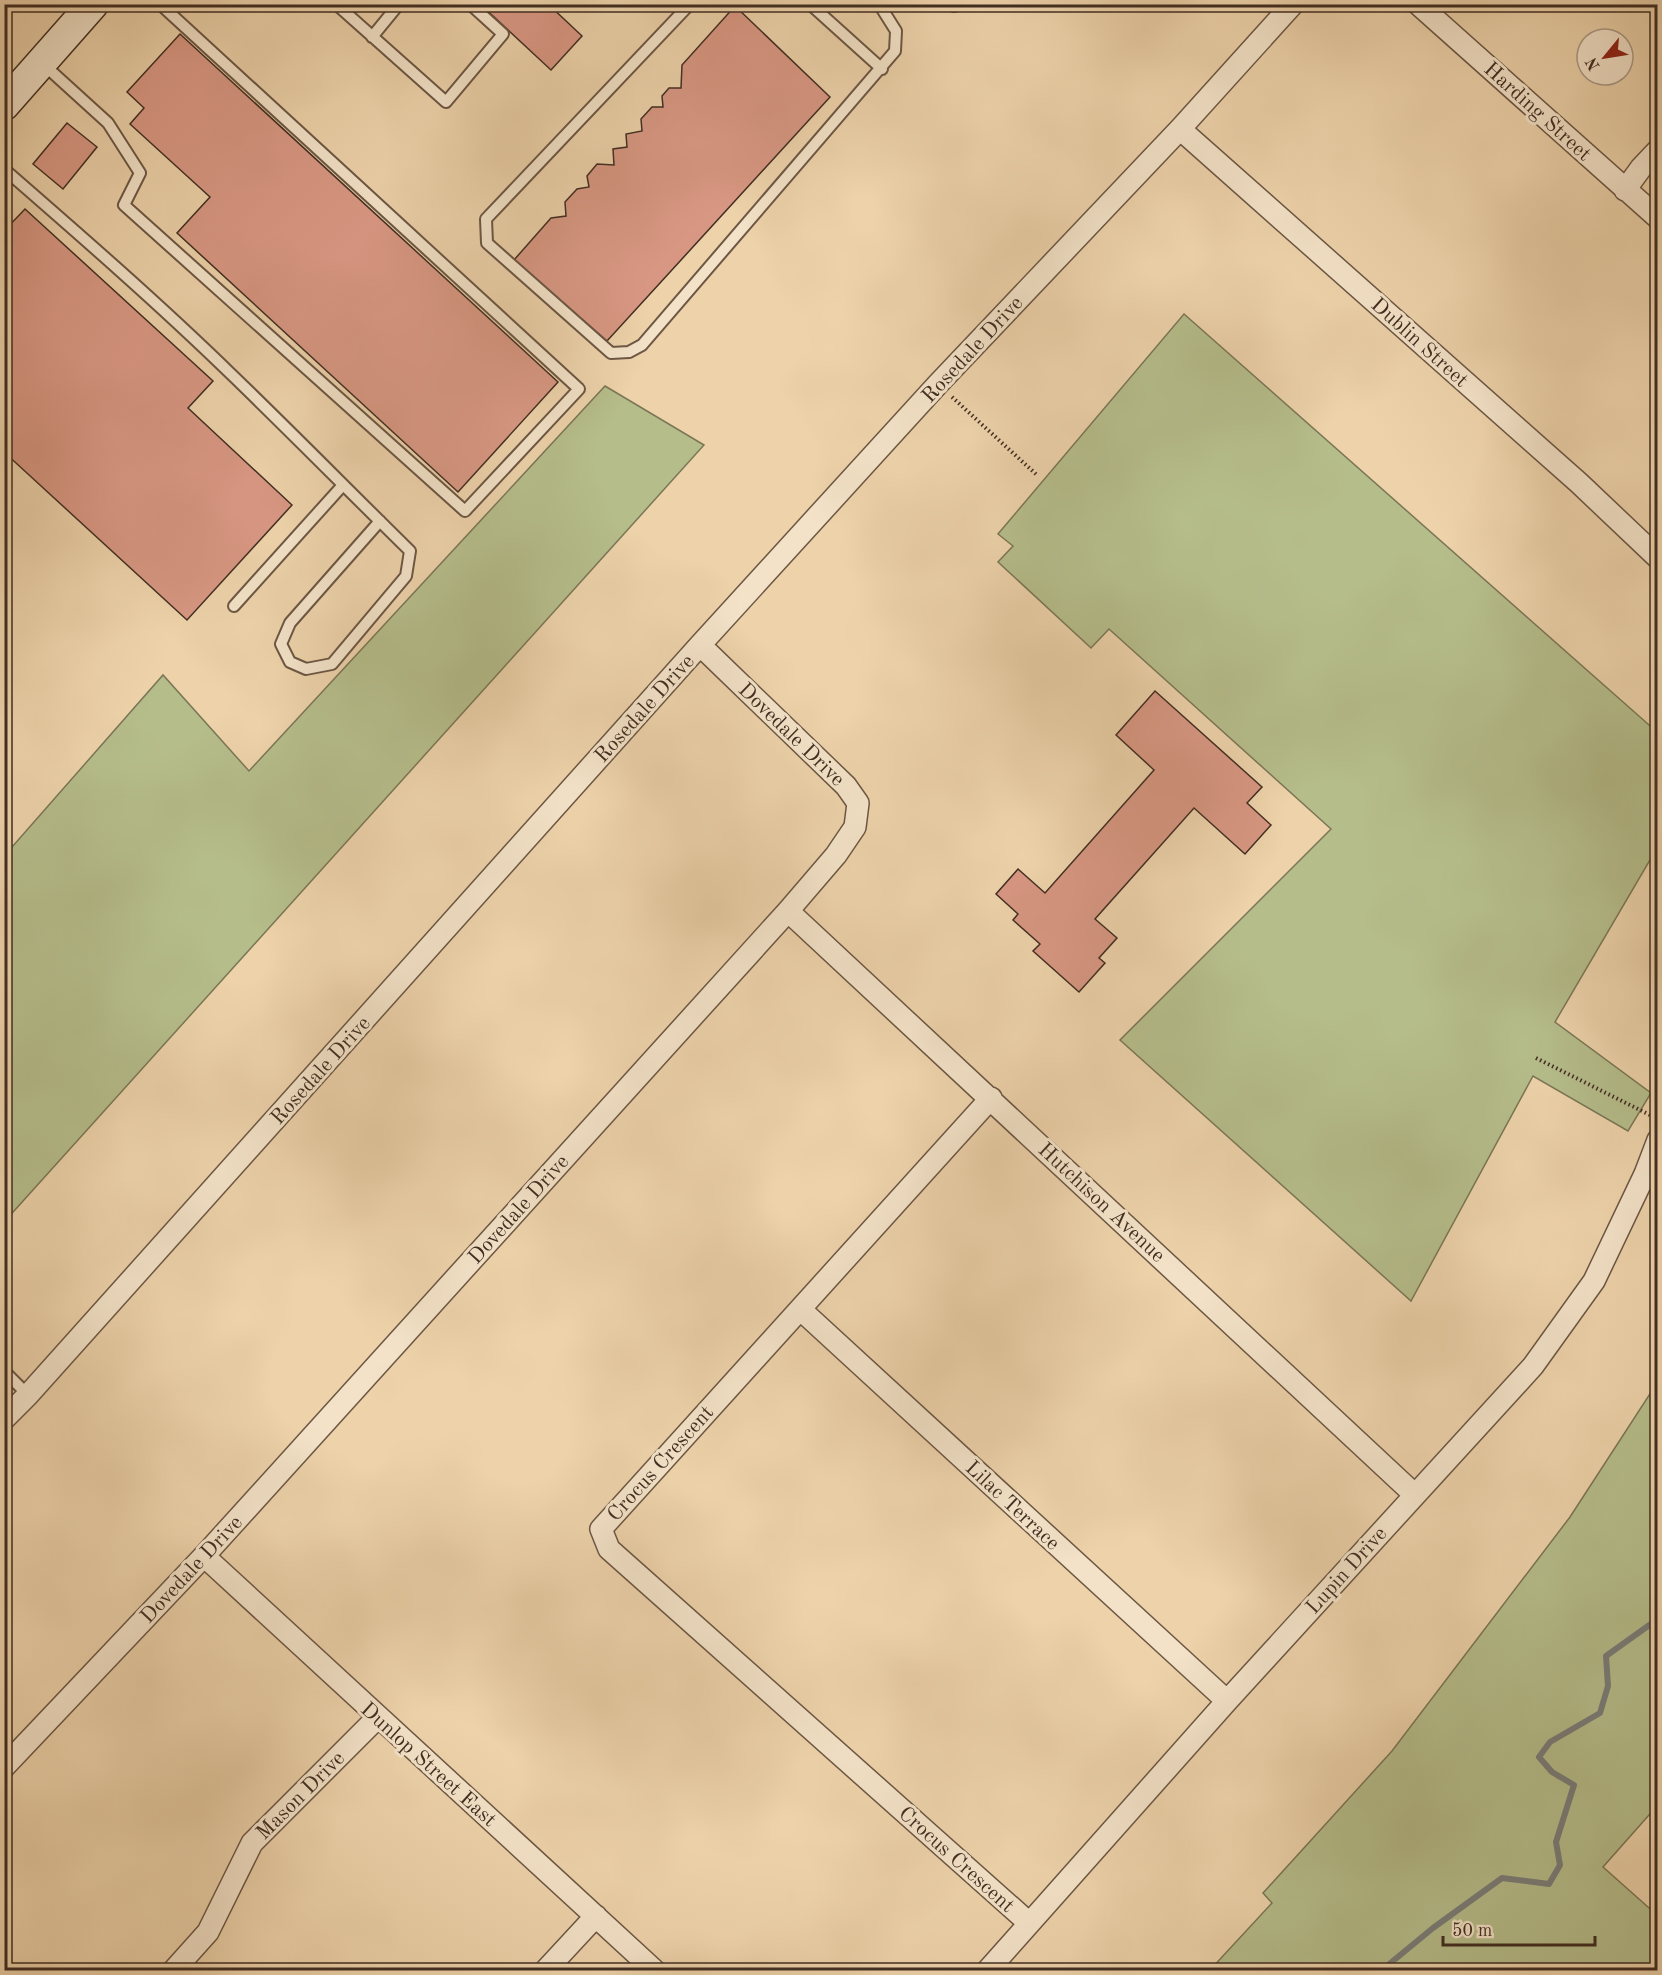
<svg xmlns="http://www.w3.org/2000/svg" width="1662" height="1975" font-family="'Old Standard TT',serif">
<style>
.green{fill:#b5bd8b;stroke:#7b7656;stroke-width:1.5}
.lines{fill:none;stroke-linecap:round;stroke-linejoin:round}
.stream{stroke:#7a7e7a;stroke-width:6}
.building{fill:#d89783;stroke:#412e22;stroke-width:1.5}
.lane-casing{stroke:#6c5744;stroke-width:14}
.street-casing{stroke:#6c5744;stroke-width:24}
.secondary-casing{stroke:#412e22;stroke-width:33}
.path{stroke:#412e22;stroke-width:4;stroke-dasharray:1.5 3;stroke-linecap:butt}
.lane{stroke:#f3e2c8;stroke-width:10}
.street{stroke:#f3e2c8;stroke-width:21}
.secondary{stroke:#f3e2c8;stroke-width:30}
.labels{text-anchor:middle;stroke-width:6;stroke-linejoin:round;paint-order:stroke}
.street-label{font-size:21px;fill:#412e22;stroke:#f3e2c8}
</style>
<rect width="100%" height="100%" fill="#edd2aa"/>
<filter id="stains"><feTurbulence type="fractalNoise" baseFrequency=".00333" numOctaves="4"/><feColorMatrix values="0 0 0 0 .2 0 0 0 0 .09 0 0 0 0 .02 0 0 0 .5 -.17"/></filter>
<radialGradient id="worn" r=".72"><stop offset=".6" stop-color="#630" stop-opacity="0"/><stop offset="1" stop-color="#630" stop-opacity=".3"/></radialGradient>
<path class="green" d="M 1184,314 L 1657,732 L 1657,848 L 1555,1022 L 1651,1093 L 1628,1131 L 1533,1076 L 1411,1301 L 1120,1040 L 1331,829 L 1109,629 L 1091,648 L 998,562 L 1013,546 L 998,534 Z
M 605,386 L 704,445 L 5,1221 L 5,855 L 163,675 L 249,771 Z
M 1657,1383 L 1657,1806 L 1603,1867 L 1657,1915 L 1657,1969 L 1656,1970 L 1210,1970 L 1272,1903 L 1263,1893 L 1392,1751 L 1570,1517 Z"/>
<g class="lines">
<path class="stream" d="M 1382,1970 L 1433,1928 L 1502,1878 L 1549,1884 L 1560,1865 L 1556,1842 L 1574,1785 L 1552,1772 L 1539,1757 L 1550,1742 L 1600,1713 L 1608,1686 L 1606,1656 L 1655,1621 L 1658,1621"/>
</g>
<path class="building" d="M 480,4 L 548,4 L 582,36 L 551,70 Z
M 735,6 L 830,97 L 607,341 L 514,260 L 551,218 L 566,216 L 565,202 L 577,189 L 589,187 L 587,176 L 597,164 L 614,165 L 613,149 L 627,147 L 626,134 L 642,131 L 641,119 L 652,107 L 663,107 L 662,96 L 669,88 L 681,88 L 682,65 Z
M 180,34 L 558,382 L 458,492 L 177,233 L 210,197 L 130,124 L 144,108 L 127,92 Z
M 67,123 L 97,147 L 63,189 L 33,164 Z
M 25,209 L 213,381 L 188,408 L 292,505 L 187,620 L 4,452 L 4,231 Z
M 1155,691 L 1262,787 L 1247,803 L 1271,825 L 1245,854 L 1194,808 L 1095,919 L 1117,938 L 1099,958 L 1105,963 L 1079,992 L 1033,951 L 1040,944 L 1013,920 L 1018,914 L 996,894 L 1018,869 L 1045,893 L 1154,770 L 1116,735 Z"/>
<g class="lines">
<defs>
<path id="lane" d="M 336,4 L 446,102 L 503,34 L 470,4
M 690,4 L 486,219 L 487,243 L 611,353 L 629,352 L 642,345 L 895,51 L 896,31 L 879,4
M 810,4 L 882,69
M 952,4 L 954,6
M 372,37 L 399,4
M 42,63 L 108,123 L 140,173 L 124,205 L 465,511 L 579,389 L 160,4
M 4,169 C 81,236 158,303 231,374 C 291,432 350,492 410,551 L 406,576 L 332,664 L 306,669 L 290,662 L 281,644 L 290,623 L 380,521
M 234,606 L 343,485
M 4,1371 L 28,1395"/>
<path id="street" d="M 1418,4 L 1658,218
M 1180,129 L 1579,483 L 1658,558
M 1625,190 L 1641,168 L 1658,150
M 788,911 L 1415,1495
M 991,1098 L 601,1529 L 609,1549 L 1029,1923
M 800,1309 L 1227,1701
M 4,1419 L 28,1395 L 700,645 L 938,384 L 1180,129 L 1293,4
M 204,1556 L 654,1970
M 4,1767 L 204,1556 L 788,911 L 836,855 L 855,827 L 858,803 L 846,786 L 700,645
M 174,1970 L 208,1932 L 252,1843 L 378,1717
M 546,1970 L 596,1916
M 988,1970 L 1227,1701 L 1533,1366 L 1594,1281 L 1645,1174 L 1658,1140"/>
<path id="secondary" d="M 4,105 L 93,4"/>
</defs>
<use href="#lane" class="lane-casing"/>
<use href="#street" class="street-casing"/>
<use href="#secondary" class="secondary-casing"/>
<path class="path" d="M 952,397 L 1038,476
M 1536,1058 L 1658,1119"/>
<use href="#lane" class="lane"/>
<use href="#street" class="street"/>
<use href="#secondary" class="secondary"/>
</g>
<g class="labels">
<g class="street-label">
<text transform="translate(1538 111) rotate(42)" y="7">Harding Street</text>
<text transform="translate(1420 342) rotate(42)" y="7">Dublin Street</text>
<text transform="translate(972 349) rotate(-47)" y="7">Rosedale Drive</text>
<text transform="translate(644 708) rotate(-48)" y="7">Rosedale Drive</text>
<text transform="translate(792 734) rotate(44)" y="7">Dovedale Drive</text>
<text transform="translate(320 1070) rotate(-48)" y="7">Rosedale Drive</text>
<text transform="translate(1102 1202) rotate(43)" y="7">Hutchison Avenue</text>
<text transform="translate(518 1209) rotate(-48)" y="7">Dovedale Drive</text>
<text transform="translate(660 1463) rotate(-48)" y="7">Crocus Crescent</text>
<text transform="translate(1013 1505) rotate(43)" y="7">Lilac Terrace</text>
<text transform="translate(191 1569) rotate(-47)" y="7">Dovedale Drive</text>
<text transform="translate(1346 1570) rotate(-48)" y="7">Lupin Drive</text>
<text transform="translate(429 1764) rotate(42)" y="7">Dunlop Street East</text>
<text transform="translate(300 1795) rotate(-45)" y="7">Mason Drive</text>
<text transform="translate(957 1859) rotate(42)" y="7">Crocus Crescent</text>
</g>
</g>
<rect width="1662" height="1975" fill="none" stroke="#edd2aa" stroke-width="24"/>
<rect x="6" y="6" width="1650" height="1963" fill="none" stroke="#412e22" stroke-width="3"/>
<rect x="12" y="12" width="1638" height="1951" fill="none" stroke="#412e22" stroke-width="1.5"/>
<g transform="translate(1605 57) rotate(240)"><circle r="28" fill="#f3e2c8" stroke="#ac9a86" stroke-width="1.5"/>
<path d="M0-4.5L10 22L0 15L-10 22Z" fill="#8f2418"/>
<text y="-9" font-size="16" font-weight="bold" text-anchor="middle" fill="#412e22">N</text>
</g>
<path d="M1443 1936v9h152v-9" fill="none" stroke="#412e22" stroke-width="3"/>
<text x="1452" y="1936" font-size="18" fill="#412e22" stroke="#f3e2c8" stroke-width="4.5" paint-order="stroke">50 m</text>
<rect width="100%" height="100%" filter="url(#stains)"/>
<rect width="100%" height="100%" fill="url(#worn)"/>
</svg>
